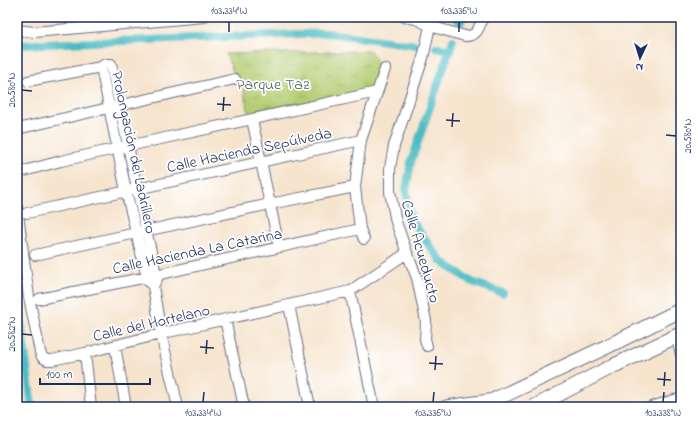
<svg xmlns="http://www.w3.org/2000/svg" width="698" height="424" font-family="'Indie Flower',sans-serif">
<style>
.grass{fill:url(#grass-tufts);stroke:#687e68}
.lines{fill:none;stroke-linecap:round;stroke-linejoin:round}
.canal{stroke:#4cbbc4;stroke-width:8}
.minor-casing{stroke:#686e85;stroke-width:12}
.major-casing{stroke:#686e85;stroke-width:15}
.highway-casing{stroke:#686e85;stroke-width:16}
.minor{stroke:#fff;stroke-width:10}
.major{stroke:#fff;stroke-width:13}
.highway{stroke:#fff;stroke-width:14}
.ticks{fill:none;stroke:#1b2f5e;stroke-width:1.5}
.labels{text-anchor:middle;stroke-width:3.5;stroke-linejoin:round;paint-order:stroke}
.park-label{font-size:16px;fill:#495e64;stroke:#fff}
.street-label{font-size:16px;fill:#1b2f5e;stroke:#fff}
.neatline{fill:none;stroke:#1b2f5e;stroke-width:1.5}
.ticks-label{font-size:10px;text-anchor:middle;fill:#1b2f5e}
</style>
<defs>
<pattern id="grass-tufts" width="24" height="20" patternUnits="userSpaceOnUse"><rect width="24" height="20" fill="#b4cd72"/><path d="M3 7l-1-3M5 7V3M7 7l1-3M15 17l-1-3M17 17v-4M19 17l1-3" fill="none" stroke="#9ab065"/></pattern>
</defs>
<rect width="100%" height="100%" fill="#fff"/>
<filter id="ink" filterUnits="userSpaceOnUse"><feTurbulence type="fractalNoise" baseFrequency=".025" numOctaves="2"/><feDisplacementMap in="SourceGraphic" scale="8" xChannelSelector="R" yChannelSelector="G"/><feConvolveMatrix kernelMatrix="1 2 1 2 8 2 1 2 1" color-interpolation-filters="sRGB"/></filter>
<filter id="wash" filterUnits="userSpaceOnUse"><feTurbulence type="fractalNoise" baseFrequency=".012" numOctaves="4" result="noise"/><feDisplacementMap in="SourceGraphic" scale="16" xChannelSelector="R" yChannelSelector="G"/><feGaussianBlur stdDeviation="0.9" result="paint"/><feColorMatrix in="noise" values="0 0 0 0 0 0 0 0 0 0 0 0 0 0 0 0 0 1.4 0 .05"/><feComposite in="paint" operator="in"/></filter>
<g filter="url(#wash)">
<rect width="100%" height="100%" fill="#f6e4cd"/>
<path class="grass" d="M 370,51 L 383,69 L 375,91 L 250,118 L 242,83 L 235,77 L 226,54 Z"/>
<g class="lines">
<path class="canal" d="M 454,17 L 461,22 L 462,17
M 453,40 L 411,162 L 406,190 L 410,216 L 421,234 L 441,261 L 472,282 L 503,293
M 17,45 L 328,33 L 416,45
M 436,47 L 450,50
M 17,289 L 32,407"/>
</g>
</g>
<g filter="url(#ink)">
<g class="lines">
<defs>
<path id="minor" d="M 404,17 L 416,19 L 430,26 L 465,36 C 478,36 479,27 483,17
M 17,30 L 34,32 L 204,17
M 28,81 L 101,67
M 252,119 L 279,247
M 17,129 L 235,79
M 24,171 L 61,161 L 128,146 L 377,92
M 17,207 L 29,297 L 40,352 L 42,357 L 47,360 L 52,360 L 85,353 L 164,333 L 350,291 L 407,253
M 27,213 L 361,140
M 364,239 L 360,229 L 355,187 L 361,140 L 385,69
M 35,255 L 270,204 L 355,187
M 153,286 L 157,279 L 156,274 L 137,189 L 111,64 L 105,64 L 101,67 L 126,191 L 147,277 L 149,282 L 153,286 L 161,334 L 178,407
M 350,291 L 374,407
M 39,299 L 147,277 L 360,229
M 289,305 L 310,407
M 225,319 L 244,407
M 676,336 L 681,354
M 115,346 L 126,407
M 427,346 L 425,339 L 426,321 L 417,278 L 407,253 L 396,222 L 390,192 L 390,168 L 394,146 L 423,58 L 430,26
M 85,353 L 91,407
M 651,407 L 681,398"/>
<path id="major" d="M 446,407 L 489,401"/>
<path id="highway" d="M 479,407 L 606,347 L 681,310
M 534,407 L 611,367 L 681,334"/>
</defs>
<use href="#minor" class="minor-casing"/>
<use href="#major" class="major-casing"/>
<use href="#highway" class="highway-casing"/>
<use href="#minor" class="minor"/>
<use href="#major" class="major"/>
<use href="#highway" class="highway"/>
</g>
</g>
<path class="ticks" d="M 229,32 L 229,22M 459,32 L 459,22M 22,90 L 32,91M 217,104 L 231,105M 223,111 L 224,97M 446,120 L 460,121M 452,127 L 453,113M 666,135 L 676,136M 22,334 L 32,335M 200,347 L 214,348M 206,354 L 207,340M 429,363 L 443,364M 435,370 L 436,356M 657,379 L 671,380M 664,386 L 665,372M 203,402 L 204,392M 433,402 L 434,392M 663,402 L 664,392"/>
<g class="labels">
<g class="park-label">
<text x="273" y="89">Parque Taz</text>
</g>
<g class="street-label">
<text transform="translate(249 149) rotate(-12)" y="6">Calle Hacienda Sepúlveda</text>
<text transform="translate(135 152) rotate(78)" y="6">Prolongación del Ladrillero</text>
<text transform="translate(197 250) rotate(-12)" y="6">Calle Hacienda La Catarina</text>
<text transform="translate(422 251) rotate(74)" y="6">Calle Acueducto</text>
<text transform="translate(151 322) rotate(-13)" y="6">Calle del Hortelano</text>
</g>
</g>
<rect width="698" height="424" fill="none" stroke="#fff" stroke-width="44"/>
<g transform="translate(640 58) rotate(184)" stroke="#ffffff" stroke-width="3" paint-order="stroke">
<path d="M0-3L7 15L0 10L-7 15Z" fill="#1b2f5e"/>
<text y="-6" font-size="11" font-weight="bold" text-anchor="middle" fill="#1b2f5e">N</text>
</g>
<path d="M40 378v6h110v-6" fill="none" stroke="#1b2f5e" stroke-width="2"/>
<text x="46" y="378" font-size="12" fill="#1b2f5e" stroke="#ffffff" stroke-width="3" paint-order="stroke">100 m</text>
<rect x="22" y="22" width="654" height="380" class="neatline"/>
<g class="ticks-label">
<text x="229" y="14">103.334°W</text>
<text x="459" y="14">103.336°W</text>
<text transform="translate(11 90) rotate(-90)" y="4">20.580°N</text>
<text transform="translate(687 136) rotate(-90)" y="4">20.580°N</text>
<text transform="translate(11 334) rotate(-90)" y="4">20.582°N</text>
<text x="203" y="416">103.334°W</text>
<text x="433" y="416">103.336°W</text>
<text x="663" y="416">103.338°W</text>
</g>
</svg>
